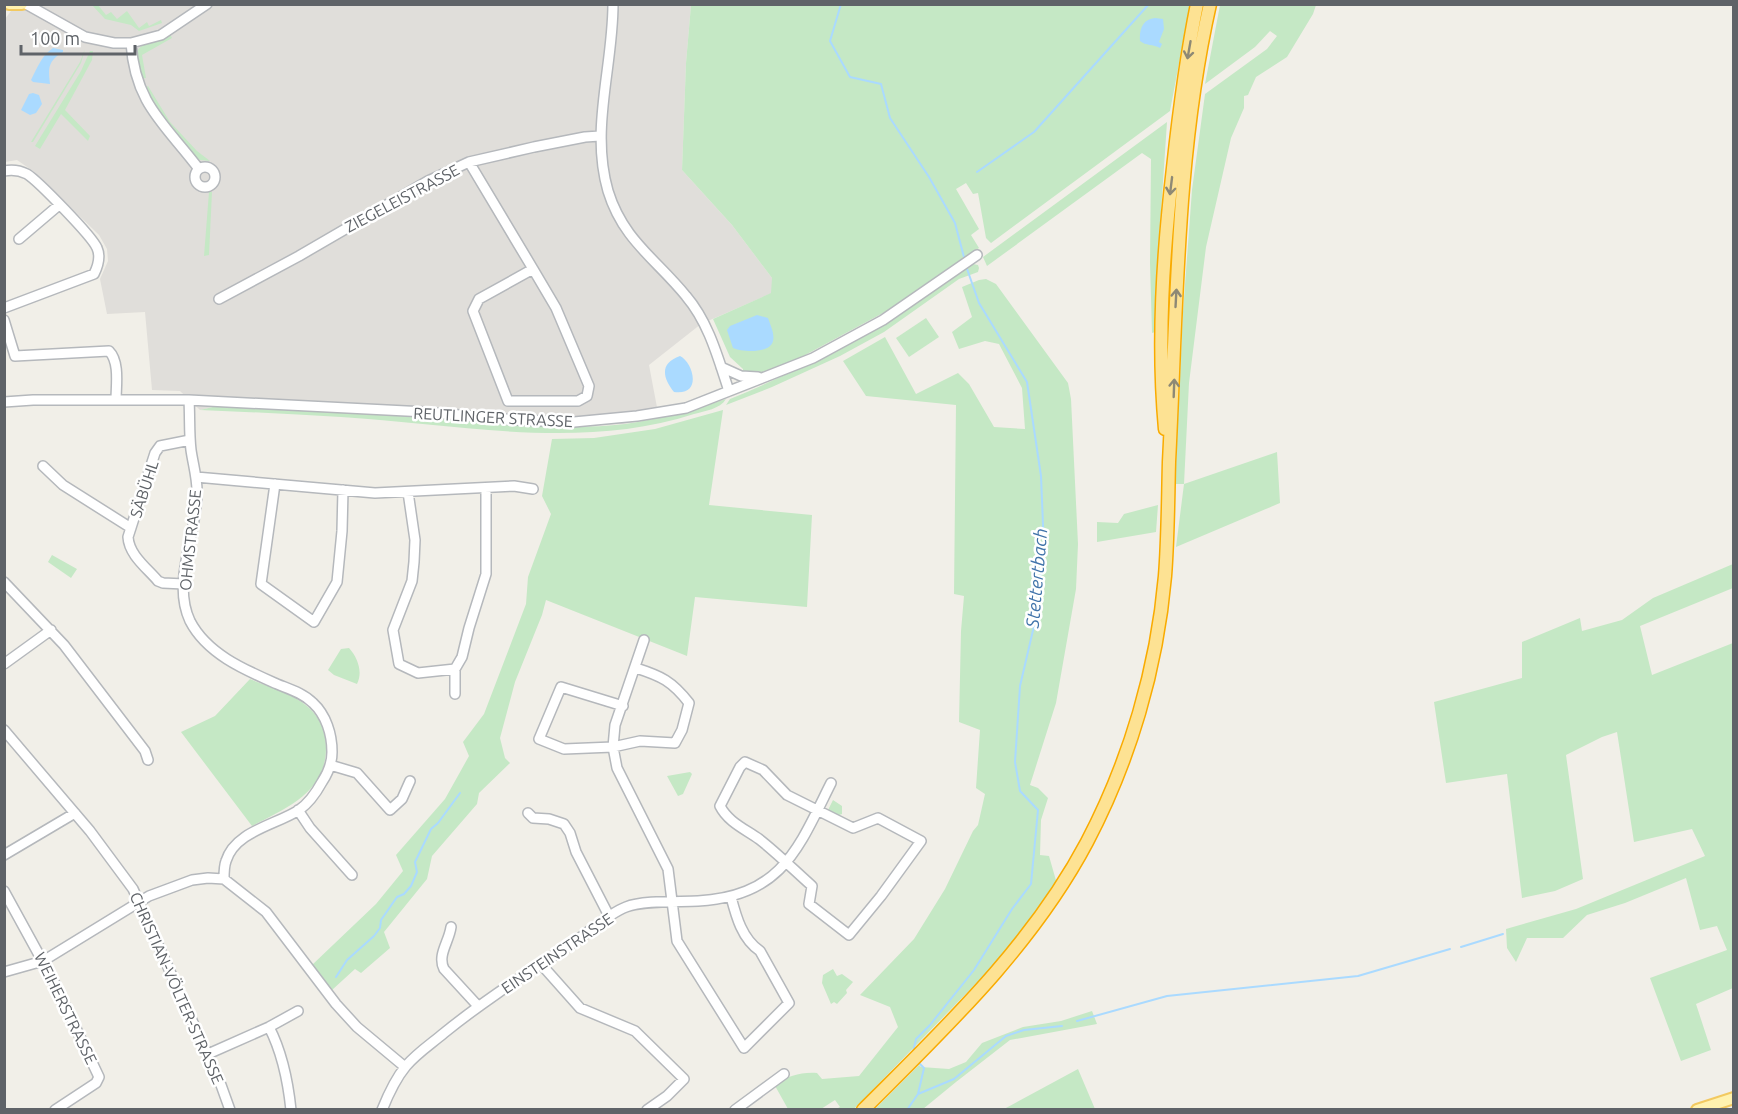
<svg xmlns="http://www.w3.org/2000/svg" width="1738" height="1114" font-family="Ubuntu,sans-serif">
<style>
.industrial{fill:#e0deda}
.green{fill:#c5e8c5}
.water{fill:#aadaff}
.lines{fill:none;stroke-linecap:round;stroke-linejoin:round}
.stream{stroke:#aadaff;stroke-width:2}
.minor-casing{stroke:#b5b8bc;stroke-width:12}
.major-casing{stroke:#f2c960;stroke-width:14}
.highway-casing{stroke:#f9ab00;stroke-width:15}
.minor{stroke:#fff;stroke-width:9}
.major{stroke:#fff2af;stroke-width:10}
.highway{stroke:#fde293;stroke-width:12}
.oneway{stroke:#8e8975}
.labels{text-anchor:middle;stroke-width:5;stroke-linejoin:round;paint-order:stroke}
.street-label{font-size:16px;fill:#5f6368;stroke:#fff}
.water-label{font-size:18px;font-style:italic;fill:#4174aa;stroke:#fff}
</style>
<rect width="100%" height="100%" fill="#f1efe8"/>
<path class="industrial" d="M 31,5 L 691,5 L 686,63 L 682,170 L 732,225 L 772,278 L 772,293 L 701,324 L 649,365 L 659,418 L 623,424 L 553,426 L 342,411 L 217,406 L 200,410 L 180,391 L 152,390 L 145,312 L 107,314 L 100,279 L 108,261 L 107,249 L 99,235 L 33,171 L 17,160 L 5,162 L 5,19 L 11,11 L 26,10 Z"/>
<path class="green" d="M 92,5 L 98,5 L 106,15 L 111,12 L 117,19 L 127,11 L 139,28 L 147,22 L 149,26 L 161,20 L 162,23 L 139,31 L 131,25 L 105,19 Z
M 691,5 L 1190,5 L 1170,111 L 991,243 L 986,238 L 978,193 L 973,194 L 966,183 L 956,189 L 979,229 L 971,235 L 979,248 L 894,307 L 783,367 L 757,373 L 743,373 L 743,369 L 730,357 L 713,319 L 771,293 L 772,278 L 732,225 L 682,170 L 686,63 Z
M 1220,5 L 1316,5 L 1313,14 L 1287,57 L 1256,77 L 1248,95 L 1244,96 L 1244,108 L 1231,138 L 1206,247 L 1189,383 L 1184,484 L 1277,452 L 1280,503 L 1176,547 L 1184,484 L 1175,484 L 1183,312 L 1192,190 L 1205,94 L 1267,49 L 1277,36 L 1270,31 L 1255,47 L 1205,84 Z
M 170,34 L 172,38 L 142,55 L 146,78 L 141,79 C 139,72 135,61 136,54 C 138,43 160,38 170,34 Z
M 85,49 L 81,63 L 33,142 L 31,142 L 80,62 Z
M 90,51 L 93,51 L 92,60 L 65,110 L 90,136 L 88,141 L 61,114 L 40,149 L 35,146 L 81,71 Z
M 148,86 L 170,122 L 197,151 L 210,161 L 200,160 L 195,157 L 166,125 L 145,88 Z
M 1167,122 L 1157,272 L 1155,332 L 1152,333 L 1150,263 L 1151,159 L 1142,153 L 987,266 L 983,257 Z
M 209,192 L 212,192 L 209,255 L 204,256 Z
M 973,264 L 978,265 L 979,268 L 978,272 L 959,279 L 884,332 L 840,356 L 772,387 L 726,405 L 730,399 C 817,363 897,320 973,264 Z
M 986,279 L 996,284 L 1068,383 L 1071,399 L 1078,544 L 1076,589 L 1056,703 L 1030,785 L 1038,788 L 1048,798 L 1041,820 L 1040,855 L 1049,856 L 1057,884 L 1017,938 L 988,971 L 854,1109 L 836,1109 L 840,1107 L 835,1100 L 821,1109 L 788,1109 L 774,1084 C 789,1076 800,1072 817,1073 L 822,1079 L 859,1076 L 898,1027 L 890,1007 L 860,995 L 914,939 L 945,889 L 973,831 L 978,825 L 985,794 L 976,788 L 980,730 L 959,722 L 961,631 L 964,596 L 954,594 L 956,405 L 866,396 L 843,361 L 885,337 L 916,394 L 958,373 L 969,384 L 994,427 L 1025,429 L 1022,388 L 999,344 L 985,341 L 959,349 L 952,332 L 972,317 L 962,287 L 979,280 Z
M 926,318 L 939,337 L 909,357 L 896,338 Z
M 726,399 C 720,409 705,411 694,414 C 580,451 458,424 341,417 C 294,414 247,412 200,410 L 217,406 C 292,409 368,413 443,419 C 503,423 565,431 625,424 C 659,419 693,410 726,399 Z
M 723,410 L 709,505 L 812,515 L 807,607 L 695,597 L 687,656 L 546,600 L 542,615 L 515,682 L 500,738 L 505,758 L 510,763 L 479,793 L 477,804 L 432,856 L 427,879 L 384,932 L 390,948 L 361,973 L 355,969 L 332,990 L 312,965 L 376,904 L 403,871 L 396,855 L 445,799 L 469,756 L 463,742 L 484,714 L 526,604 L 528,577 L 551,514 L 542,496 L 552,439 L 594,438 L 655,429 Z
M 1158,505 L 1156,532 L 1097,542 L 1097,522 L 1118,523 L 1124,514 Z
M 52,555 L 77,569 L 71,578 L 48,562 Z
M 1733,564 L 1733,588 L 1640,626 L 1652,675 L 1733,643 L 1733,988 L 1696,1004 L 1711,1050 L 1681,1061 L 1650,978 L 1727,950 L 1717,926 L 1700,930 L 1686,878 L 1625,903 L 1587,915 L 1563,938 L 1527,938 L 1516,962 L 1507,948 L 1506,929 L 1576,909 L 1705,856 L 1692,829 L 1634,842 L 1617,732 L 1602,737 L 1566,755 L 1583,879 L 1555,891 L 1522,898 L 1507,774 L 1446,783 L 1434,702 L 1522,678 L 1522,642 L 1580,618 L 1582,631 L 1622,620 L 1653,598 Z
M 349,648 C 358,658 363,672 357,684 L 334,675 L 328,670 L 341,649 Z
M 250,679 C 268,687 293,693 308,707 C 320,717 326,732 326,748 C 326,793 286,808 252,826 L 181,732 L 215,716 Z
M 690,772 L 692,774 L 683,794 L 678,796 L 667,776 Z
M 833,800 L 842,806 L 842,814 L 836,816 L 827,812 Z
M 833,969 L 837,976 L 842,974 L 853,982 L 846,990 L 847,993 L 837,1004 L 834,1002 L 831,1004 L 822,983 L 823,975 Z
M 1092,1011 L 1097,1024 L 1010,1040 L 956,1082 L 923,1109 L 875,1109 L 919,1065 L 921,1067 L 949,1069 L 966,1062 L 982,1043 L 1023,1027 L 1061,1021 Z
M 1078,1069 L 1095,1109 L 1004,1109 Z"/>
<path class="water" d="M 1155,18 L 1163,19 L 1164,29 L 1159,42 L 1162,44 L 1160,48 C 1153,44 1146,46 1140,41 C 1139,29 1143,19 1155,18 Z
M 53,48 L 63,50 L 63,52 C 48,61 48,68 50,84 L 33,82 L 31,80 C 37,68 42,55 53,48 Z
M 33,93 L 39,95 L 42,104 L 36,113 L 30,115 L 21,110 L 29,94 Z
M 757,315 L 768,318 C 770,324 775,334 773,341 C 770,354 742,352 733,348 L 727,330 L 730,326 Z
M 680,356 C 693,362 703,396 674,392 C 662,377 660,363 680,356 Z"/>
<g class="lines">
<path class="stream" d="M 841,4 L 830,41 L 850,77 L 881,84 L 890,118 L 929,177 L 955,223 L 965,261
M 977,172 L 1034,132 L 1149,4
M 1461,947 L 1503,934
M 336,977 L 347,960 L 374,936 L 380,928 L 381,920 L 397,897 L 404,894 L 411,886 L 417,872 L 415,862 L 431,829 L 438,823 L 460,793
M 1077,1021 L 1167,996 L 1358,976 L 1450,949
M 913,1052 L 916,1039 L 930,1025 L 974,970 L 1012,909 L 1031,884 L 1038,810 L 1020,791 L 1015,762 L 1020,686 L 1034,626 L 1044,549 L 1041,476 L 1027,382 L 979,303 L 966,266
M 918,1094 L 954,1079 L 1006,1036 L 1024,1030 L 1062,1026
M 907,1110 L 918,1094 L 924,1068 L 918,1062"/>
<defs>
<path id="minor" d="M 26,4 L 85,37 L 114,43 L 131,43 L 161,35 L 207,4
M 613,4 C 613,67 590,129 608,191 C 623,240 656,259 686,296 C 709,323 718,358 729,391
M 131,43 C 135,104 165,124 199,169
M 469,162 L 533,269 L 479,299 L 473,311 L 508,401 L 578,401 L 587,396 L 589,386 L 556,308 L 533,269
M195 177a10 10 0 1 1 20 0a10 10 0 1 1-20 0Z
M 4,171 C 13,169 19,170 27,174 C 38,181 92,236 97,248 C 101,257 98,266 94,274 L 4,308
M 19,239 L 59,205
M 219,299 L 299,256 L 428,181 L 469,162 L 534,147 L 585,137 L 600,136
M 4,320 L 15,356 L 109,351 C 120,362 116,386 116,400
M 721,367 L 741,376 L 758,377
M 189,400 C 190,417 189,434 191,450 C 193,464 197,477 197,491 C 198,532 171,581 190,621 C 207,654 245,670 277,684 C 289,689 303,693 313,703 C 326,715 332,734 332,752 C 332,763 328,773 322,782 C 316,793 309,803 299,810 C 276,825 235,831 226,861 C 224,866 224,873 224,879
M 4,402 L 33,400 L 189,400 L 426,412 L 516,420 L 574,422 L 637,416 L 686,408 L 813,358 L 883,320 L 977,255
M 43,466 L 63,485 L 131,528
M 196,477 L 375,493 L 514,486 L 533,489
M 275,484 L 261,584 L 314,622 L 337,582 L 342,531 L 343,490
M 408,492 L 415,540 L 414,562 L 412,581 L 393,630 L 399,664 L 418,673 L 455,669 L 462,657 L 469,628 L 486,574 L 486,489
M 4,582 L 64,645 L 145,751 L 148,760
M 184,584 L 163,583 L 158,581 C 147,568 129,555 128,537 L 155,453 L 160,446 L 190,440
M 644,640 L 615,725 L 613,747 L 617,768 L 668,869 L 677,941 L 744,1048 L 789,1003 L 760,951 C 742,939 736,916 731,897
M 4,664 L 51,630
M 455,669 L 455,694
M 623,706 L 561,687 L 539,739 L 564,749 L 613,747 L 640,741 L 675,743 L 682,730 L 689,703 C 672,681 661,676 636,668
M 4,730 L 90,831 L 133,889 L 221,1085 L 230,1110
M 745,762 L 763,770 L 787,795 L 853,828 L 878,818 L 921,841 L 881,896 L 849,935 L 809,904 L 812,886 C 794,870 777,853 759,839 C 745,829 728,822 720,806 L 740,767 Z
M 330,765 L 357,773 L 390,810 L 402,799 L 410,781
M 298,810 L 310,828 L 352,875
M 528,813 L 533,818 L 549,819 L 564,824 L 570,833 L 576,852 L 609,916
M 4,855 L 75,813
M 4,891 L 55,984 L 99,1077 L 96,1083 L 55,1110
M 451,927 C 449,942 437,955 444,969 L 478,1006
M 540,963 L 580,1008 L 635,1031 L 684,1079 L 667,1096 L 647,1110
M 4,972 L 43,961 L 149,896 L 192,880 L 208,878 L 224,879 L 266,912 L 336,1004 L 357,1027 L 405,1067
M 269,1027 C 282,1052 288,1081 291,1110
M 208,1054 L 269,1027 L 298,1011
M 382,1110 C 388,1095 396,1078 406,1066 C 417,1053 431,1044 444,1033 C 486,999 532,970 577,940 C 593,929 608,914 626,907 C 643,900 679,902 698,901 C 782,896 798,849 831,783
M 735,1110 L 784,1074"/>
<path id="major" d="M 9,4 L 22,4
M 1697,1110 L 1734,1098"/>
<path id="highway" d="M 1165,429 C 1157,342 1163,254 1173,168 C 1179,113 1186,58 1197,4
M 863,1110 C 946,1027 1032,946 1087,842 C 1130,760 1157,668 1165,576 C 1168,538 1168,500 1169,462 C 1177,309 1176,154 1210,4"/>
</defs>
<use href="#minor" class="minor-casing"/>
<use href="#major" class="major-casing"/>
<use href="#highway" class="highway-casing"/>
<use href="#minor" class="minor"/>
<use href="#major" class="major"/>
<use href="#highway" class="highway"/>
</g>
<defs><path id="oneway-shaft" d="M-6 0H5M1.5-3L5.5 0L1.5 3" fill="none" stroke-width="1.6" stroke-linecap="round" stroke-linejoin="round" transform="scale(1.5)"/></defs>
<g class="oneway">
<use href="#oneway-shaft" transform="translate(1189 50) rotate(100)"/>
<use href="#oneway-shaft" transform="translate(1171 186) rotate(97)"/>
<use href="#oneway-shaft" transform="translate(1176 298) rotate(-87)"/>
<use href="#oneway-shaft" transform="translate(1174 388) rotate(-88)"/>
</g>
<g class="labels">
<g class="street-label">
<text transform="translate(402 198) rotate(-28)" y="6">ZIEGELEISTRASSE</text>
<text transform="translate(493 417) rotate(3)" y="6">REUTLINGER STRASSE</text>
<text transform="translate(144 489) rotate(-72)" y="6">SÄBÜHL</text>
<text transform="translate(190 540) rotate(-84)" y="6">OHMSTRASSE</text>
<text transform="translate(557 953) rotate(-34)" y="6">EINSTEINSTRASSE</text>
<text transform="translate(177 988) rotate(66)" y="6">CHRISTIAN-VÖLTER-STRASSE</text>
<text transform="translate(66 1008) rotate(64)" y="6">WEIHERSTRASSE</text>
</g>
<g class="water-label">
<text transform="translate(1037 578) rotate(-85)" y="6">Stettertbach</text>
</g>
</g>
<rect width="1738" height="1114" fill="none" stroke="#5f6368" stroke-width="12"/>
<path d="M21 45v9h114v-9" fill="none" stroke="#5f6368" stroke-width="3"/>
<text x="30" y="45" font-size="18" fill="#5f6368" stroke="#ffffff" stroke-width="4.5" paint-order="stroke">100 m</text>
</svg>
